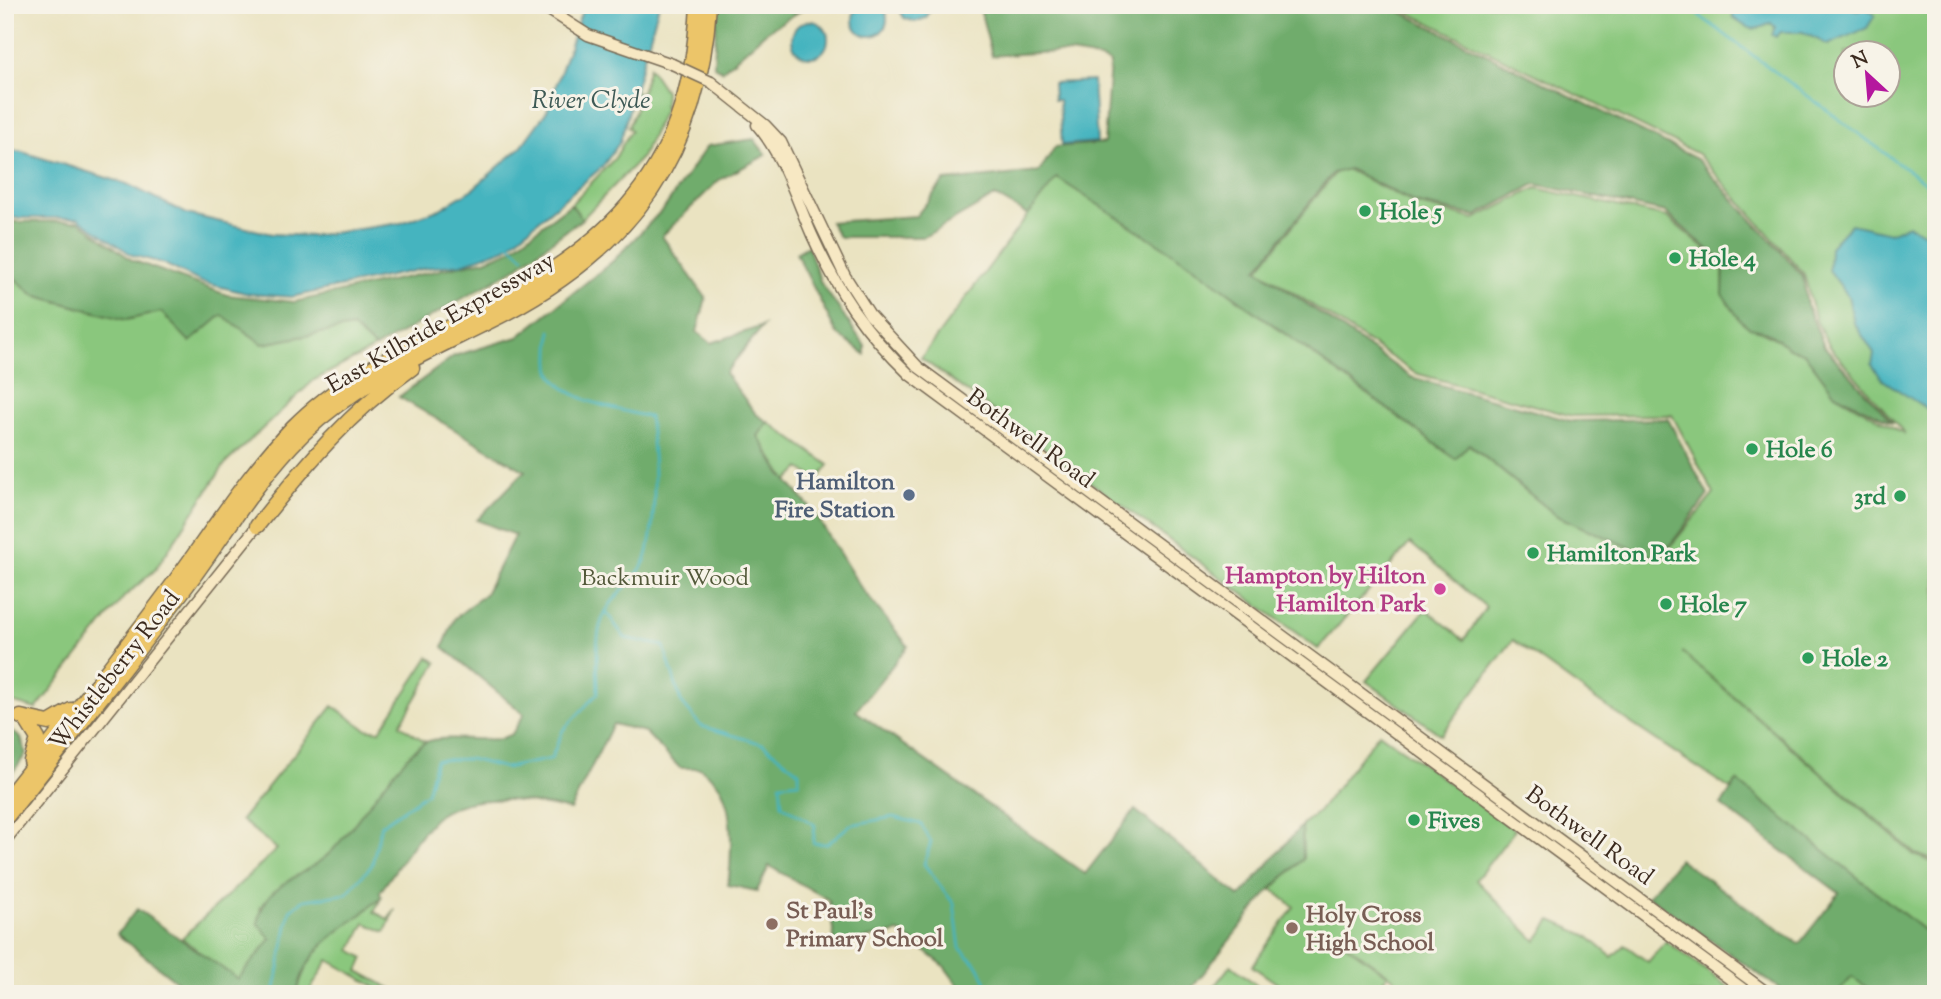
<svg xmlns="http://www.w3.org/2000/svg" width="1941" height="999" font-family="'Sorts Mill Goudy',serif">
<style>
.green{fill:#8ac77d;stroke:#62784e;stroke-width:2;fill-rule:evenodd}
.forest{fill:#6fac6c;stroke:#556b45;stroke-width:2}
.water{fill:#45b4bf;stroke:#406f6e;stroke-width:2}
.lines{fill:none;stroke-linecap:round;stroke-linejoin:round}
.stream{stroke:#45b4bf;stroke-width:2.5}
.secondary-casing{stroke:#786b57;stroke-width:13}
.highway-casing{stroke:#786b57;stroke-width:17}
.secondary{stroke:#f7e8c3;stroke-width:10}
.highway{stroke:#ecc569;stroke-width:14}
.secondary-bridge-casing{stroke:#786b57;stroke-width:13;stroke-linecap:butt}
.secondary-bridge{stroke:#f7e8c3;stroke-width:10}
.leisure-dot{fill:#2e9e5b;stroke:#f7f3e8;stroke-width:2.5}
.service-dot{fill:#5c6f8a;stroke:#f7f3e8;stroke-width:2.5}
.hotel-dot{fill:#d1479c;stroke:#f7f3e8;stroke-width:2.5}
.education-dot{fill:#8d6e63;stroke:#f7f3e8;stroke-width:2.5}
.labels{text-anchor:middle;stroke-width:6;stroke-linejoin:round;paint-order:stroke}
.leisure-label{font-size:24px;font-weight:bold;fill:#27864d;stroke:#f7f3e8;text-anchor:start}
.street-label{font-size:24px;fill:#3b2a1e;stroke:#f7f3e8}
.service-label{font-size:24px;font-weight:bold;fill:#4e5e75;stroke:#f7f3e8;text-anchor:end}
.hotel-label{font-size:24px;font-weight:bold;fill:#b23c85;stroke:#f7f3e8;text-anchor:end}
.park-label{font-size:24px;fill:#53593a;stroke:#f7f3e8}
.education-label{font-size:24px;font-weight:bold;fill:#785e54;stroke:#f7f3e8;text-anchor:start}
.water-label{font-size:26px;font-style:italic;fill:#3e5a56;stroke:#f7f3e8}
</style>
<rect width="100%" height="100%" fill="#f7f3e8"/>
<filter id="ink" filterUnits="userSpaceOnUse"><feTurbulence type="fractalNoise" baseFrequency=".0143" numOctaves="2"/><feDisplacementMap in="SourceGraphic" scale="14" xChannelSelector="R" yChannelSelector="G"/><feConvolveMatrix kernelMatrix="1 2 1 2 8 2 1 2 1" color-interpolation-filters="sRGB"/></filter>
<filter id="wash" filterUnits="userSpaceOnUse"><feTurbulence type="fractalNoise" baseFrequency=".00686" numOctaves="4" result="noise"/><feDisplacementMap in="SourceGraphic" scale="28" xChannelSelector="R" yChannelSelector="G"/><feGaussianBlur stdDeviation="1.57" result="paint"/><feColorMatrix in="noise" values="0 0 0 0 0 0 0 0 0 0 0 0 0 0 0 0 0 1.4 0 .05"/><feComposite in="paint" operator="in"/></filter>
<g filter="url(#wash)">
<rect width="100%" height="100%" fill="#eae3c1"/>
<path class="green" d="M 1393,5 L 1936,5 L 1936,861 L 1916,854 L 1682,652 L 1914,855 L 1936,864 L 1936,940 L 1736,782 L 1730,789 L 1602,704 L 1513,640 L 1441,735 L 1366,681 L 1426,609 L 1464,640 L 1486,607 L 1410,543 L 1318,649 L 921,358 L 1056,177 L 1193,266 L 1455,459 L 1468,444 L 1557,516 L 1659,560 L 1714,494 L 1672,415 L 1572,416 L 1415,373 L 1258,269 L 1335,173 L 1346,169 L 1415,204 L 1475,219 L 1536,188 L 1667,217 L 1723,264 L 1723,292 L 1740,320 L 1805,354 L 1835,394 L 1905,434 L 1830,347 L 1816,321 L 1804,274 L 1698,154 ZM 1846,52 L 1888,52 L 1888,94 L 1846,94 Z
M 649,67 L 665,91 L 664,110 L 642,157 L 582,219 L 571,204 L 615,158 L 631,130 L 628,128 L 636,109 L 635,92 L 641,94 Z
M 5,270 L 34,295 L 126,320 L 161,312 L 222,315 L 263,344 L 352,327 L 375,348 L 314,380 L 225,464 L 155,570 L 124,597 L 36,709 L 11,702 L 5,690 Z
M 768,422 L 829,465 L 818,480 L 800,468 L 787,481 L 758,436 Z
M 429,657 L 437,663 L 400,725 L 426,742 C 389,774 365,817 331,852 C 309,874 280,881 260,908 L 271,939 L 238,983 L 182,938 L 277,849 L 241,820 L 333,706 L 366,729 L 380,731 Z
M 1379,733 L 1515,830 L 1476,880 L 1536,941 L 1551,920 L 1586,935 L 1612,957 L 1625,945 L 1648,962 L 1666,941 L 1738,994 L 1384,994 L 1395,979 L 1319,925 L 1388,975 L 1375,994 L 1292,994 L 1252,966 L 1294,907 L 1272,889 L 1303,859 L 1302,825 L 1318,812 Z
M 381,898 L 374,912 L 388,919 L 395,909 L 385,932 L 365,923 L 351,950 L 364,958 L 358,971 L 401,994 L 389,994 L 328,960 L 308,994 L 297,994 C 304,956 330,936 359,916 C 367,910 373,903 381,898 Z
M 1231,965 L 1268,994 L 1208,994 Z
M 1852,976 L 1876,994 L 1837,994 Z"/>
<path class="forest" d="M 717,5 L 810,5 L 766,32 L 722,71 L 714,66 Z
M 979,5 L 1387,5 L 1697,159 L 1803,276 L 1807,306 L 1824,346 L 1893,423 L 1835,394 L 1805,354 L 1789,348 L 1767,332 L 1750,328 L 1740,320 L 1723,295 L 1724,263 L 1665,212 L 1535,184 L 1476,216 L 1415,203 L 1349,169 L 1333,173 L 1257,269 L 1411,377 L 1571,421 L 1668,419 L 1708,495 L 1659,560 L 1557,516 L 1469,444 L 1456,459 L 1193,266 L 1057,178 L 1028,215 L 995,196 L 924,237 L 839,237 L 830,222 L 916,216 L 944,181 L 1039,172 L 1055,147 L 1104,143 L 1110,63 C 1074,47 1030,53 992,56 Z
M 754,139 L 766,155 L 719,180 L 662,236 L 706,298 L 697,332 L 711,343 L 763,326 L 725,373 L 756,414 L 768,422 L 758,436 L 780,473 L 814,512 L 861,588 L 908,646 L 856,711 L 1085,874 L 1135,810 L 1240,897 L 1302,825 L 1303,859 L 1268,892 L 1187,994 L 965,994 L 943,965 L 900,932 L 835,945 L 829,900 L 769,866 L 757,891 L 728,885 C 732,860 734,809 720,787 C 716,780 706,773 700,768 L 680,768 L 645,732 L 613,724 L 570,810 C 531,801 475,790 439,815 C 422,828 394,873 380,892 L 381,898 C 373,903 367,910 359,916 C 330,936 304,956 297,994 L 182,994 L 186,989 L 117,934 L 137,909 L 238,979 L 271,939 L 258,924 C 263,881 305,878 331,852 C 354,829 401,754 426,742 C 443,735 480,741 500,739 L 512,734 L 524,714 L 443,647 L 455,618 L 485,594 L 515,535 L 477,520 L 525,471 L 399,397 L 454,356 L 518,337 L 613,261 L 665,207 L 707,146 Z
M 571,204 L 582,219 L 513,270 L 375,348 L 352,327 L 263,344 L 222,315 L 190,342 L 161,312 L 126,320 L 34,295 L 5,270 L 5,222 L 79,221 L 132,260 L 227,295 L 294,302 L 485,260 L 508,251 Z
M 808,246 L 821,283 L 865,346 L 865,354 L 837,334 L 796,253 Z
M 9,729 L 21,738 L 26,754 L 5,783 L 5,730 Z
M 1737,781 L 1936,940 L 1936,992 L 1876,994 L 1852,977 L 1837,994 L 1787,994 L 1648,896 L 1679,859 L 1799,944 L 1839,893 L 1721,805 Z"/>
<path class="water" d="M853 19a17 17 0 1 1 34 0a17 17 0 1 1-34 0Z
M 584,5 L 659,5 L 620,142 L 602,167 L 506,248 L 462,264 L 427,268 L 292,297 L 249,294 L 201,282 L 162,263 L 132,255 L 78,218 L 5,218 L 5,151 L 19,151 L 127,184 L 187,214 L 272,234 L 311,236 L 401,223 L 440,209 L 474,188 L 520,148 L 547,111 Z
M 897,5 L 933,5 L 926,18 L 915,22 L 904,18 Z
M 1753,5 L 1843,5 L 1857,10 L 1866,8 L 1875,15 L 1867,28 L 1828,45 L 1803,32 L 1781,32 L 1776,37 L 1772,35 L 1775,27 L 1771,23 C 1752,33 1749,29 1733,18 L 1733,7 L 1746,9 Z
M792 39a18 18 0 1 1 36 0a18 18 0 1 1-36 0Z
M 1093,81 L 1097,142 L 1062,145 L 1059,100 L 1054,100 L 1053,83 Z
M 1851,224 L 1890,233 L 1908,225 L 1936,240 L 1936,415 L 1883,380 L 1872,365 L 1874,353 L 1854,323 L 1848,296 L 1829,270 L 1830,247 Z"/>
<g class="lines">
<path class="stream" d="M 1685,5 L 1936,191
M 508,242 L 524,257
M 606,612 L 625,638 L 664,646 L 681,702 L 701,726 L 763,744 L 799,772 L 799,782 L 780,784 L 782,805 L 815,825 L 813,843 L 827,844 L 850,825 L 893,817 L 921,824 L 931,842 L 924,864 L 954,904 L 960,948 L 979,967 L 991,994
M 274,994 L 290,910 L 304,900 L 346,894 L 372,865 L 381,825 L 427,793 L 436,760 L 470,759 L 505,768 L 551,759 L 563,730 L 598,693 C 598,667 593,636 605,613 C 616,590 642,578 648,552 C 657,512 655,456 649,417 C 621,410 562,401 551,371 C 548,360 551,343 551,331"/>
</g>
</g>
<g filter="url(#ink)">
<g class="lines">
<defs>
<path id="secondary" d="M 541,5 L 588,35 L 672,64
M 711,82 L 765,125 L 781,142 L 845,276 L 870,315 L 918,367 L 1769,994
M 757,125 C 783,155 796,199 812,235 C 838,292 865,332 910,375 L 1750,994
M 5,841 L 257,526"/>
<path id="highway" d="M 257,526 C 304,467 349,412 412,368
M 21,717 L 49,723 L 71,710
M 25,718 L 38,739 L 31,761
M 5,801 C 62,729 119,657 173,584 C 212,531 247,475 293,427 C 337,382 394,355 450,327 C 600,252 689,186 698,5
M 5,819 C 69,739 133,658 194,576 C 229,528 260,476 303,434 C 360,379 434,350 504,314 C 634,246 700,153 709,5"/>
</defs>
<use href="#secondary" class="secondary-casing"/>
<use href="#highway" class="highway-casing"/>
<use href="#secondary" class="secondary"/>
<use href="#highway" class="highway"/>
<defs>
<path id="secondary-bridge" d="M 672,64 L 711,82"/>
</defs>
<use href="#secondary-bridge" class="secondary-bridge-casing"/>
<use href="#secondary-bridge" class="secondary-bridge"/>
</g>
</g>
<g class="leisure-dot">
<circle cx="1365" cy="211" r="7"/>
<circle cx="1675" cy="258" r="7"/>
<circle cx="1752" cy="449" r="7"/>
<circle cx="1900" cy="496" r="7"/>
<circle cx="1533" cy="553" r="7"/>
<circle cx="1666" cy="604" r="7"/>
<circle cx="1808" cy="658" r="7"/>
<circle cx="1414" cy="820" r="7"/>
</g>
<circle class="service-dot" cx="909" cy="495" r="7"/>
<circle class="hotel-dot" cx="1440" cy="589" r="7"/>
<g class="education-dot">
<circle cx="772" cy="924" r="7"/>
<circle cx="1292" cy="928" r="7"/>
</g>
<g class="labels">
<g class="leisure-label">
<text x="1379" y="219">Hole 5</text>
<text x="1689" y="266">Hole 4</text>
<text x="1766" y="457">Hole 6</text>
<text x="1886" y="504" text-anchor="end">3rd</text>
<text x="1547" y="561">Hamilton Park</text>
<text x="1680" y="612">Hole 7</text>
<text x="1822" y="666">Hole 2</text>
<text x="1428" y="828">Fives</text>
</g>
<g class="street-label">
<text transform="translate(440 322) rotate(-30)" y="8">East Kilbride Expressway</text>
<text transform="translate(1031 438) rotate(36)" y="8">Bothwell Road</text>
<text transform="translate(114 670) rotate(-52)" y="8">Whistleberry Road</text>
<text transform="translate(1590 835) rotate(36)" y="8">Bothwell Road</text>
</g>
<g class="service-label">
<text x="895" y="489">Hamilton<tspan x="895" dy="28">Fire Station</tspan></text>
</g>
<g class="hotel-label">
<text x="1426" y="583">Hampton by Hilton<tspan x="1426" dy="28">Hamilton Park</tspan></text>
</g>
<g class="park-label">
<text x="665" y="585">Backmuir Wood</text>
</g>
<g class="education-label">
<text x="786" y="918">St Paul's<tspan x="786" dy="28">Primary School</tspan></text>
<text x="1306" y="922">Holy Cross<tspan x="1306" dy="28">High School</tspan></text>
</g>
<g class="water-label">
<text x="591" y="108">River Clyde</text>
</g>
</g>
<rect width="1941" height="999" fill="none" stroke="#f7f3e8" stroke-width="28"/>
<g transform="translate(1867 74) rotate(334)"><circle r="33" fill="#f7f3e8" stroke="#aca397" stroke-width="2"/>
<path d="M0-5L12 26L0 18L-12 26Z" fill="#b5179e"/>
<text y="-10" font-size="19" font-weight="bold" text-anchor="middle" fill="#3b2a1e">N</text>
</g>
</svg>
